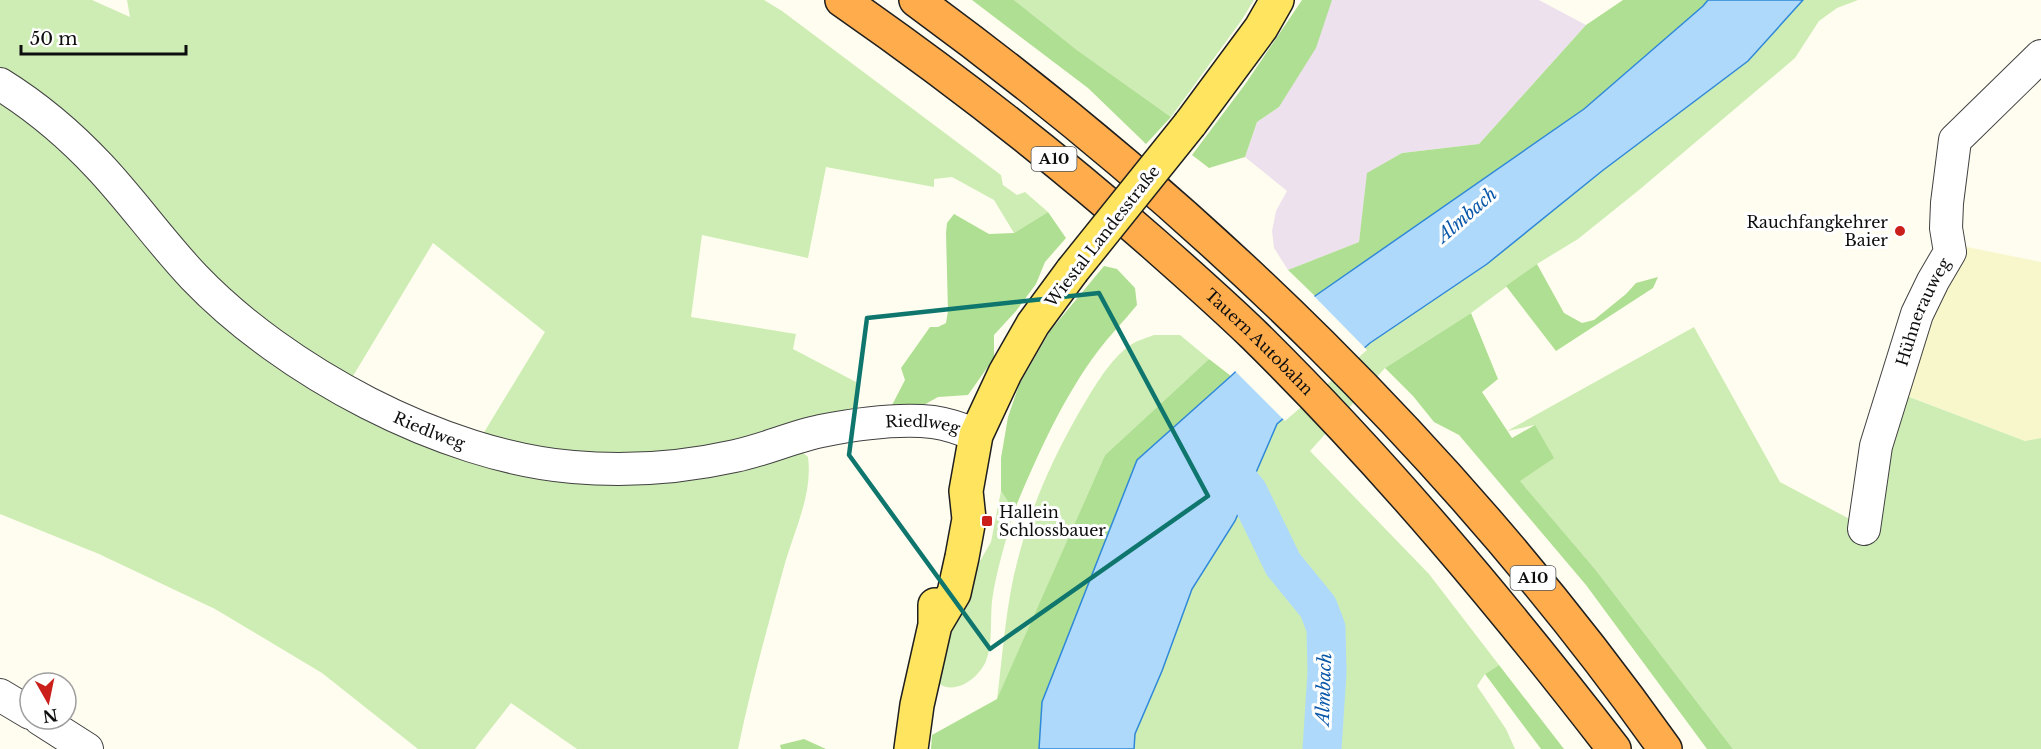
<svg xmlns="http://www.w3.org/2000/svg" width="2041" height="749" font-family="'Libre Baskerville',serif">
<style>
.industrial{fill:#ede1ed}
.farmland{fill:#f8f7cc}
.green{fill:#ceedb4}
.forest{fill:#afdf92}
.water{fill:#aed9fb;stroke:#2f88d8;stroke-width:1.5}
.pier{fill:#fffdef}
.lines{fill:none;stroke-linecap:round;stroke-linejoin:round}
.river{stroke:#aed9fb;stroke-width:39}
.minor-casing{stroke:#414141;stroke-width:34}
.major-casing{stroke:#1f1f1f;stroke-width:36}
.highway-casing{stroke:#1f1f1f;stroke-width:36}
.minor{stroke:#fff;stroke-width:32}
.major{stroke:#ffe45f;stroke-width:33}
.highway{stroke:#ffac4d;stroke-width:33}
.major-bridge-casing{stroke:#1f1f1f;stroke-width:36;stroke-linecap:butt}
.major-bridge{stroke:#ffe45f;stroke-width:33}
.marked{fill:none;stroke:#0f766e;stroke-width:4.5;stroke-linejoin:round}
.poi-dot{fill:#ca1f1a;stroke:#fff;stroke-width:2}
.labels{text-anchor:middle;stroke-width:6;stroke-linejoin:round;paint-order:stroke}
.shield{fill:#fff;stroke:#565656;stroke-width:1.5}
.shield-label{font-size:15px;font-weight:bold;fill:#0e0e0e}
.poi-label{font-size:16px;fill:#0e0e0e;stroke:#fff;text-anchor:end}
.street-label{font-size:16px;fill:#0e0e0e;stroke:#fff}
.water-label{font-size:18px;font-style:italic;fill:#0c59aa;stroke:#fff}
</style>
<rect width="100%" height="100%" fill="#fffdef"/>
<path class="industrial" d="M 1332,0 L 1539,0 L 1586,25 L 1479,144 L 1402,153 L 1368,173 L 1359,242 L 1288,270 L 1274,248 L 1272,231 L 1276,211 L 1287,191 L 1245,157 L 1257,122 L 1279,107 Z"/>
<path class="farmland" d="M 1957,245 L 2041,262 L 2041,438 L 2025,441 L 1900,393 Z"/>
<path class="green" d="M 0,0 L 92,0 L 130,17 L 127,0 L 764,0 L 782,11 L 1001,175 L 1003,185 L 1017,195 L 1025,192 L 1048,212 L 1014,233 L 994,200 L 952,177 L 934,179 L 934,187 L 826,167 L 808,258 L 702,235 L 691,317 L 796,334 L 793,349 L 856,382 L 858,413 L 806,426 L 626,463 L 480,439 L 545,332 L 433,243 L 350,381 L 291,350 L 0,76 Z
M 1014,0 L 1254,0 L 1241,21 L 1171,117 L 1077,50 Z
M 1803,0 L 1858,0 L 1837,8 L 1819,21 L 1795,58 L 1639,190 L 1578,239 L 1537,264 L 1471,313 L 1385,368 L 1310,451 L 1429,574 L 1499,665 L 1485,674 L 1477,686 L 1506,729 L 1515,749 L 1134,749 L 1135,734 L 1162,671 L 1192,589 L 1235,521 L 1277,424 L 1370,343 L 1487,264 L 1602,171 L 1748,61 Z
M 0,91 L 39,116 L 263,347 L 536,468 L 801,451 L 808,457 C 813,493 795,529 785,563 C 768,625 751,686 738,749 L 577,749 L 511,703 L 475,749 L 418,749 L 322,673 L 215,609 L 99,554 L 0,514 Z
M 1694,327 L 1780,482 L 1874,532 L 1899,393 L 2025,441 L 2041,438 L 2041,749 L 1733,749 L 1595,569 L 1519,480 L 1535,425 L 1507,431 Z
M 1154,335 L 1180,335 L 1209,359 L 1105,455 L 997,700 C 1003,652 1006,601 1019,555 C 1032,505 1052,460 1077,416 C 1090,394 1108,361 1129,346 C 1136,341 1146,338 1154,335 Z
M 1001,491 L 1014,511 C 1006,541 996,571 992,601 C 990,620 993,643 986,661 C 979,678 955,696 938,683 L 945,631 L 969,569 L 980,561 L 991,542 Z"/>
<path class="forest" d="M 972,0 L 1014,0 L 1077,50 L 1171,117 L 1146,144 L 1088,88 Z
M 1302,0 L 1332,0 L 1316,48 L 1279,107 L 1257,122 L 1245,157 L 1209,168 L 1192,155 L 1246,83 Z
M 1623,0 L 1708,0 L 1703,6 L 1584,109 L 1315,296 L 1288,270 L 1359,242 L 1367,173 L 1402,153 L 1479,144 L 1586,25 Z
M 1048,212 L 1066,238 L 1045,262 L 1036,284 L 1016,311 L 994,335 L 994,358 L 968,395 L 938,397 L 913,411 L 889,411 L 905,380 L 901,368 L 930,327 L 938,327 L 946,323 L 948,311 L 946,233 L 947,223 L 954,214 L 989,234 L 1014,233 Z
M 1537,264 L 1564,313 L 1582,323 L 1594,320 L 1626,294 L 1636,283 L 1658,277 L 1653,288 L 1556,351 L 1506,286 Z
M 1104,266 L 1117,269 L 1135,288 L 1137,305 C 1124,321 1110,335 1098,351 C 1062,399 1037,456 1014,511 L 1001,491 L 1001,458 L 1008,417 L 1019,385 L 1050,331 Z
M 1471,313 L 1498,379 L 1482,392 L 1512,438 L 1535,425 L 1554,458 L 1520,481 L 1595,569 L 1733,749 L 1707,749 L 1586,585 L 1459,435 L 1434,422 L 1413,396 L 1385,368 Z
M 1209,359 L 1231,376 L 1137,460 L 1043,702 L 1039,749 L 931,749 L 932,735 L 997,699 L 1105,455 Z
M 1499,665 L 1564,749 L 1541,749 L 1485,674 Z
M 804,739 L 826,749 L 781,749 L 780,745 Z"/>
<path class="water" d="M 1708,0 L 1803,0 L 1748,61 L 1602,171 L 1487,264 L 1370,343 L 1277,424 L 1235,521 L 1192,589 L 1162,671 L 1135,734 L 1134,749 L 1039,749 L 1042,702 L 1137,460 L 1231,376 L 1315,296 L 1584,109 L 1703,6 Z"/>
<path class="pier" d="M 1313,295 L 1367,350 L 1285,421 L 1234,370 Z"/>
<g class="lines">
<path class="river" d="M 1214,450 L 1248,492 L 1283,564 L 1318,607 L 1326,628 L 1327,673 L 1322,749"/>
<defs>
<g id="minor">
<path id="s1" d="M 0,84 C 37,107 69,134 99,166 C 132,201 160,241 194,277 C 284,371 442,456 573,467 C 628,472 681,468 735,456 C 764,450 792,437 821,431 C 856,424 897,418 933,422 C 948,424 962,429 976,435"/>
<path id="s2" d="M 1864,529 L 1876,446 L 1917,314 L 1933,281 L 1950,252 L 1946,228 L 1947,203 L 1955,140 L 2041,56"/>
<path d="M 0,695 L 30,713"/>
<path d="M 40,719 L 87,749"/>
</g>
<path id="major" d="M 1190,124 L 1261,28 L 1277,0
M 935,625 L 954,593 L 962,557 L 969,519 L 966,491 L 976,435 L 1005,373 L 1033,324 L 1072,271
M 911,749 L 917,705 L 935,625 L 935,605"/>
<g id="highway">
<path id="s3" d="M 842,0 C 950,75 1055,157 1154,244 C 1188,274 1222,304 1254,335 C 1385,464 1502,604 1614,749"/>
<path d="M 916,0 C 1202,209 1460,460 1665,749"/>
</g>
</defs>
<use href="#minor" class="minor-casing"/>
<use href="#major" class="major-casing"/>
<use href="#highway" class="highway-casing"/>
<use href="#minor" class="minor"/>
<use href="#major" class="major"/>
<use href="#highway" class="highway"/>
<defs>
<path id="major-bridge" d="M 1072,271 L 1190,124"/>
</defs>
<use href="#major-bridge" class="major-bridge-casing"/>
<use href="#major-bridge" class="major-bridge"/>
</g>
<path class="marked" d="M 1099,293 L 1208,496 L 990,649 L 849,455 L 867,318 Z"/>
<g class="poi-dot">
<circle cx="1900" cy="231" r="6"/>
<rect x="981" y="515" width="12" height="12" rx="3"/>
</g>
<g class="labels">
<g class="shield">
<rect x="1031.5" y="147" width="45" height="24" rx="4.5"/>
<rect x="1510.5" y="566" width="45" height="24" rx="4.5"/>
</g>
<g class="shield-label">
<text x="1054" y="164">A10</text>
<text x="1533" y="583">A10</text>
</g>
<g class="poi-label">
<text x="1888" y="228">Rauchfangkehrer<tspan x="1888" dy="18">Baier</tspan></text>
<text x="999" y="518" text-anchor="start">Hallein<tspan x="999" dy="18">Schlossbauer</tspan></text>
</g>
<g class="street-label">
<text transform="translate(1102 236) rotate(-52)" y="6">Wiestal Landesstraße</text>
<text dy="6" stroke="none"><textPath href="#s2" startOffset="226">Hühnerauweg</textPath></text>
<text dy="6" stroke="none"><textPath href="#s3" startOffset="540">Tauern Autobahn</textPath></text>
<text dy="6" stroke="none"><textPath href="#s1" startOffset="558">Riedlweg</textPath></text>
<text dy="6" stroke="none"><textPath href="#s1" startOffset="1062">Riedlweg</textPath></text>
</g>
<g class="water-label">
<text transform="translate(1467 215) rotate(-41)" y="6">Almbach</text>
<text transform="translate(1324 689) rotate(-88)" y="6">Almbach</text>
</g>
</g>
<g transform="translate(48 701) rotate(171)"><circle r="28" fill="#ffffff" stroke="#9f9f9f" stroke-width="1.5"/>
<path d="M0-4.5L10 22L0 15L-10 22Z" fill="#ca1f1a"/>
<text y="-9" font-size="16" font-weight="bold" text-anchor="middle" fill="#0e0e0e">N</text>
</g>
<path d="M21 45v9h165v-9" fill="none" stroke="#0e0e0e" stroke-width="3"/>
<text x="30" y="45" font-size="18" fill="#0e0e0e" stroke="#ffffff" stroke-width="4.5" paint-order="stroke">50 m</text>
</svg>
